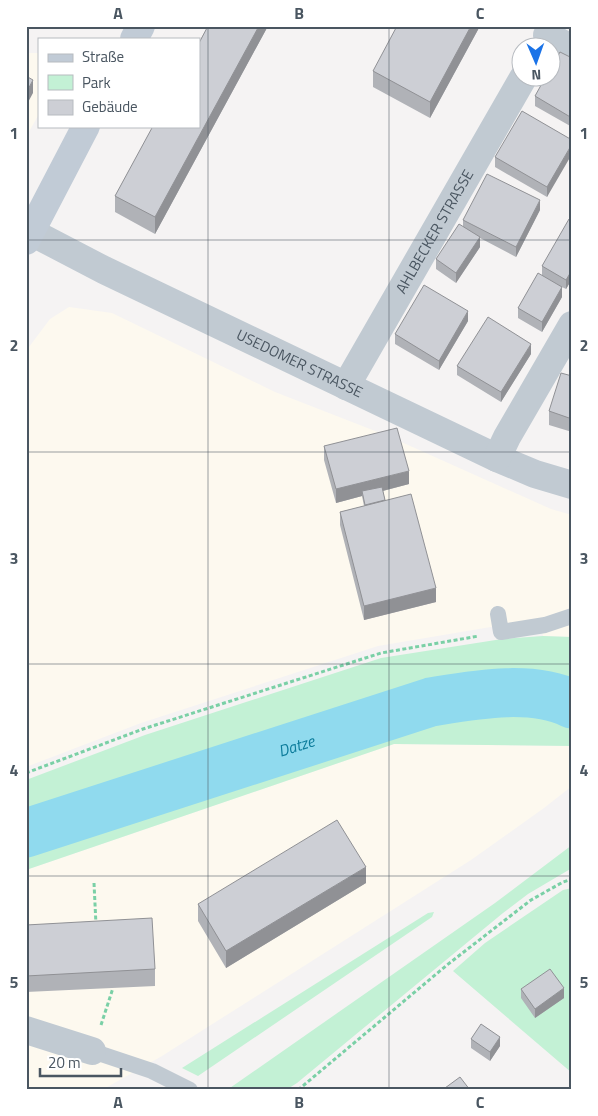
<svg xmlns="http://www.w3.org/2000/svg" width="598" height="1116" font-family="'Titillium Web',sans-serif">
<style>
.commercial{fill:#fdf9ef}
.green{fill:#c3f1d5}
.lines{fill:none;stroke-linecap:round;stroke-linejoin:round}
.river{stroke:#90daee;stroke-width:49}
.path{stroke:#7ad0a6;stroke-width:3;stroke-dasharray:4 2.5;stroke-linecap:butt}
.lane{stroke:#c1cad2;stroke-width:16}
.street{stroke:#c1cad2;stroke-width:28}
.secondary{stroke:#c1cbd6;stroke-width:28}
.wall{fill:#b0b2b7}
.shaded-wall{fill:#909195}
.building{fill:#cdcfd5;stroke:#909195}
.grid{fill:none;stroke:#4a5661;stroke-width:1;stroke-opacity:0.55}
.labels{text-anchor:middle;stroke-width:4;stroke-linejoin:round;paint-order:stroke}
.street-label{font-size:15px;fill:#4a5661;stroke:#fff}
.water-label{font-size:16px;font-style:italic;fill:#0c7c9b;stroke:#fff}
.neatline{fill:none;stroke:#4a5661;stroke-width:2}
.grid-label{font-size:16px;text-anchor:middle;font-weight:bold;fill:#4a5661}
</style>
<rect width="100%" height="100%" fill="#f5f3f3"/>
<path class="commercial" d="M 26,53 L 39,53 L 39,114 L 26,137 Z
M 69,307 L 112,313 L 275,392 L 388,436 L 551,509 L 572,515 L 572,637 L 543,636 L 538,619 L 378,646 L 141,723 L 26,767 L 26,351 L 50,319 Z
M 394,744 L 572,746 L 572,786 L 544,808 L 471,860 L 162,1056 L 102,1090 L 26,1090 L 26,870 Z"/>
<path class="green" d="M 543,636 L 572,637 L 572,746 L 394,744 L 26,870 L 26,780 L 145,735 L 381,658 L 502,639 Z
M 572,845 L 572,868 L 528,894 L 503,913 L 297,1083 L 286,1090 L 227,1090 L 495,903 Z
M 572,888 L 572,1073 L 453,971 L 485,943 L 563,890 Z
M 434,912 L 432,917 L 198,1076 L 182,1068 L 428,913 Z"/>
<g class="lines">
<path class="river" id="s1" d="M 26,833 L 431,702 C 474,695 531,684 572,704"/>
<path class="path" d="M 26,773 L 143,729 L 381,653 L 479,636
M 94,883 L 96,925
M 101,1025 L 113,988
M 298,1090 L 447,965 L 531,900 L 563,882 L 572,879"/>
<path class="lane" d="M 498,614 L 501,632 L 545,625 L 572,616
M 92,1051 L 152,1071 L 190,1090"/>
<g class="street">
<path d="M 547,35 L 572,49"/>
<path id="s2" d="M 31,232 L 104,270 L 497,458 L 535,474 L 572,485"/>
<path id="s3" d="M 346,386 L 523,78"/>
<path d="M 497,458 L 507,437 L 572,325"/>
<path d="M 26,1030 L 92,1051"/>
</g>
<path class="secondary" d="M 134,39 L 141,26
M 26,241 L 86,126"/>
</g>
<path class="wall" d="M 208,26 L 268,26 L 155,234 L 115,212 L 115,196 Z
M 480,26 L 430,118 L 373,87 L 373,71 Z
M 572,58 L 572,127 L 535,106 L 535,96 Z
M 572,140 L 547,197 L 495,167 L 495,157 Z
M 540,210 L 516,257 L 480,238 L 480,247 L 456,283 L 436,269 L 436,259 L 463,227 L 463,220 Z
M 572,220 L 572,279 L 566,289 L 562,287 L 562,297 L 542,332 L 518,318 L 518,308 L 542,275 L 542,266 Z
M 468,321 L 439,370 L 395,344 L 395,334 Z
M 531,354 L 501,402 L 457,375 L 457,366 Z
M 572,376 L 572,432 L 549,425 L 549,411 Z
M 324,446 L 409,484 L 383,491 L 385,500 L 436,602 L 364,620 L 340,525 L 340,512 L 364,506 L 362,496 L 336,503 L 324,460 Z
M 366,883 L 226,968 L 198,921 L 198,904 Z
M 26,925 L 155,969 L 155,986 L 26,992 Z
M 521,989 L 564,998 L 535,1018 L 521,998 Z
M 471,1039 L 500,1046 L 490,1061 L 471,1048 Z"/>
<path class="shaded-wall" d="M 259,26 L 268,26 L 155,234 L 155,217 Z
M 471,26 L 480,26 L 430,118 L 430,102 Z
M 33,80 L 33,93 L 26,106 L 26,93 Z
M 572,144 L 572,154 L 547,197 L 547,187 Z
M 540,200 L 540,210 L 516,257 L 516,247 Z
M 480,237 L 480,247 L 456,283 L 456,273 Z
M 572,270 L 572,279 L 566,289 L 566,280 Z
M 562,287 L 562,297 L 542,332 L 542,322 Z
M 468,311 L 468,321 L 439,370 L 439,361 Z
M 531,344 L 531,354 L 501,402 L 501,392 Z
M 409,471 L 409,484 L 363,496 L 362,491 L 362,496 L 336,503 L 336,489 Z
M 436,588 L 436,602 L 364,620 L 364,606 Z
M 366,867 L 366,883 L 226,968 L 226,951 Z
M 564,988 L 564,998 L 535,1018 L 535,1009 Z
M 500,1037 L 500,1046 L 490,1061 L 490,1052 Z"/>
<path class="building" d="M 208,26 L 259,26 L 155,217 L 115,196 L 153,126 L 199,126 L 199,43 Z
M 397,26 L 471,26 L 430,102 L 373,71 Z
M 560,52 L 572,58 L 572,118 L 535,96 L 545,78 L 550,78 L 550,69 Z
M 26,76 L 33,80 L 26,93 Z
M 522,111 L 572,140 L 572,144 L 547,187 L 495,157 Z
M 487,174 L 540,200 L 516,247 L 463,220 Z
M 569,219 L 572,220 L 572,270 L 566,280 L 542,266 Z
M 459,224 L 480,237 L 456,273 L 436,259 Z
M 538,273 L 562,287 L 542,322 L 518,308 Z
M 424,285 L 468,311 L 439,361 L 395,334 Z
M 488,317 L 531,344 L 501,392 L 457,366 Z
M 561,373 L 572,376 L 572,419 L 549,411 Z
M 397,428 L 409,471 L 336,489 L 324,446 Z
M 382,487 L 385,500 L 365,505 L 362,491 Z
M 411,494 L 436,588 L 364,606 L 340,512 Z
M 337,820 L 366,867 L 226,951 L 198,904 Z
M 152,918 L 155,969 L 26,976 L 26,925 Z
M 550,969 L 564,988 L 535,1009 L 521,989 Z
M 481,1024 L 500,1037 L 490,1052 L 471,1039 Z
M 460,1077 L 470,1090 L 446,1090 L 445,1088 Z"/>
<path class="grid" d="M 208,26 L 208,1090M 389,26 L 389,1090M 26,240 L 572,240M 26,452 L 572,452M 26,664 L 572,664M 26,876 L 572,876"/>
<g class="labels">
<g class="street-label">
<text dy="5" stroke="none"><textPath href="#s3" startOffset="178">AHLBECKER STRASSE</textPath></text>
<text dy="5" stroke="none"><textPath href="#s2" startOffset="299">USEDOMER STRASSE</textPath></text>
</g>
<g class="water-label">
<text dy="6" stroke="none"><textPath href="#s1" startOffset="284">Datze</textPath></text>
</g>
</g>
<rect width="598" height="1116" fill="none" stroke="#ffffff" stroke-width="55"/>
<rect x="38" y="38" width="162" height="90" fill="#ffffff" stroke="#b7bbc0"/>
<rect x="48" y="54" width="25" height="8" fill="#c1cbd6" stroke="#b7bbc0"/>
<text x="82" y="62" font-size="15" fill="#4a5661">Straße</text>
<rect x="48" y="75" width="25" height="15" fill="#c3f1d5" stroke="#b7bbc0"/>
<text x="82" y="88" font-size="15" fill="#4a5661">Park</text>
<rect x="48" y="100" width="25" height="15" fill="#cdcfd5" stroke="#b7bbc0"/>
<text x="82" y="112" font-size="15" fill="#4a5661">Gebäude</text>
<g transform="translate(536 62) rotate(178)"><circle r="24" fill="#ffffff" stroke="#b7bbc0"/>
<path d="M0-4L9 19L0 12L-9 19Z" fill="#1a73e8"/>
<text y="-8" font-size="14" font-weight="bold" text-anchor="middle" fill="#4a5661">N</text>
</g>
<path d="M40 1068v8h81v-8" fill="none" stroke="#4a5661" stroke-width="2.5"/>
<text x="48" y="1068" font-size="15" fill="#4a5661" stroke="#ffffff" stroke-width="4" paint-order="stroke">20 m</text>
<rect x="28" y="28" width="542" height="1060" class="neatline"/>
<g class="grid-label">
<text x="118" y="19">A</text>
<text x="299" y="19">B</text>
<text x="480" y="19">C</text>
<text x="14" y="139">1</text>
<text x="584" y="139">1</text>
<text x="14" y="351">2</text>
<text x="584" y="351">2</text>
<text x="14" y="564">3</text>
<text x="584" y="564">3</text>
<text x="14" y="776">4</text>
<text x="584" y="776">4</text>
<text x="14" y="988">5</text>
<text x="584" y="988">5</text>
<text x="118" y="1108">A</text>
<text x="299" y="1108">B</text>
<text x="480" y="1108">C</text>
</g>
</svg>
